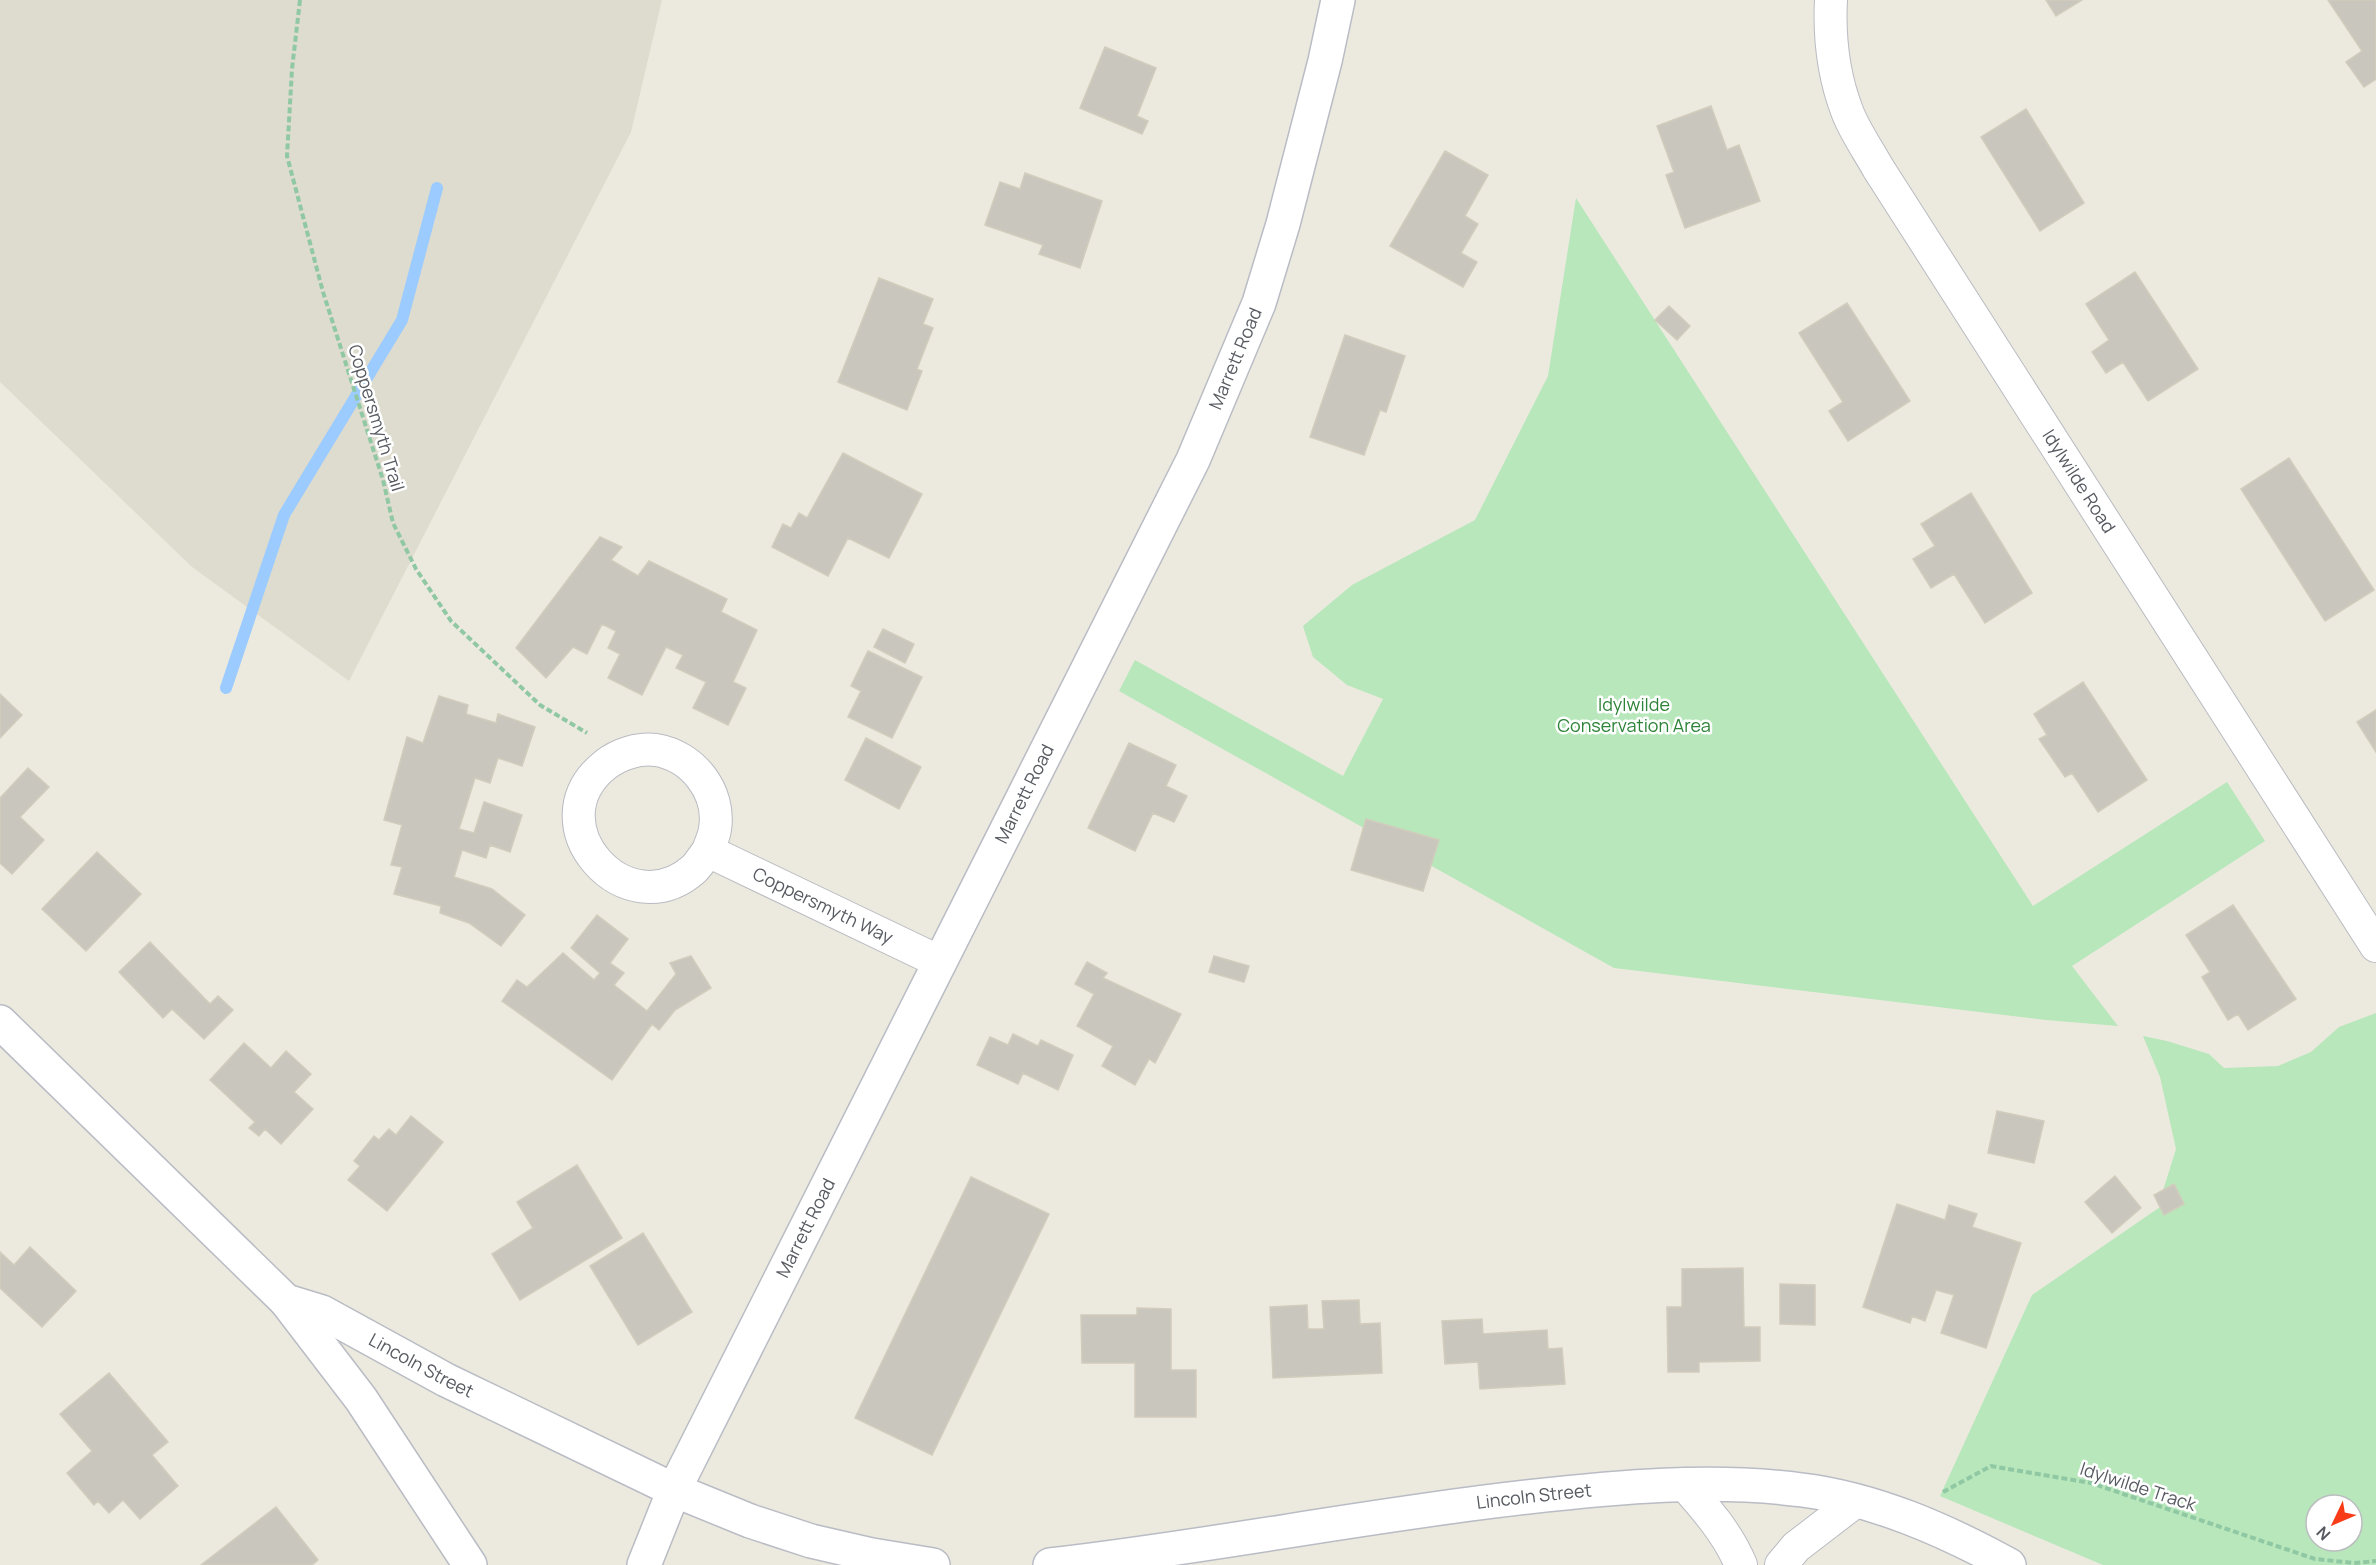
<svg xmlns="http://www.w3.org/2000/svg" width="2376" height="1565" font-family="Manrope,sans-serif">
<style>
.education{fill:#dedcce}
.green{fill:#b7e7bb;fill-rule:evenodd}
.lines{fill:none;stroke-linecap:round;stroke-linejoin:round}
.stream{stroke:#9bcbff;stroke-width:12}
.building{fill:#c9c7bd;stroke:#d1ccbc;stroke-width:1.5}
.street-casing{stroke:#b9bbc2;stroke-width:34}
.secondary-casing{stroke:#b9bcc4;stroke-width:36}
.path{stroke:#90c8a4;stroke-width:4;stroke-dasharray:6 3;stroke-linecap:butt}
.street{stroke:#fff;stroke-width:32}
.secondary{stroke:#fff;stroke-width:33}
.labels{text-anchor:middle;stroke-width:5;stroke-linejoin:round;paint-order:stroke}
.street-label{font-size:18px;fill:#575b61;stroke:#fff}
.park-label{font-size:18px;fill:#2d8338;stroke:#fff}
</style>
<rect width="100%" height="100%" fill="#eceade"/>
<path class="education" d="M 0,0 L 662,0 L 631,132 L 349,681 L 192,567 L 0,382 Z"/>
<path class="green" d="M 1576,198 L 2033,906 L 2227,782 L 2265,841 L 2072,966 L 2118,1026 L 2046,1020 L 1614,968 L 1119,691 L 1135,660 L 1343,776 L 1383,699 L 1347,685 L 1313,657 L 1303,626 L 1352,585 L 1475,520 L 1548,376 Z
M 2376,1013 L 2376,1565 L 2103,1565 L 1940,1496 L 2032,1295 L 2163,1205 L 2160,1200 L 2176,1149 L 2160,1077 L 2143,1036 L 2167,1041 L 2209,1054 L 2224,1068 L 2278,1066 L 2311,1052 L 2339,1027 ZM 2316,1505 L 2352,1505 L 2352,1541 L 2316,1541 Z"/>
<g class="lines">
<path class="stream" d="M 226,688 L 284,515 L 402,320 L 437,188"/>
</g>
<path class="building" d="M 2046,0 L 2082,0 L 2056,16 Z
M 2328,0 L 2376,0 L 2376,79 L 2364,87 L 2346,62 L 2362,51 Z
M 1105,47 L 1156,68 L 1137,116 L 1148,121 L 1142,134 L 1080,108 Z
M 1711,106 L 1727,150 L 1739,145 L 1760,201 L 1685,228 L 1666,175 L 1674,172 L 1657,126 Z
M 2026,109 L 2084,203 L 2040,231 L 1981,137 Z
M 1445,151 L 1488,175 L 1465,216 L 1478,224 L 1461,253 L 1477,262 L 1463,287 L 1390,246 Z
M 1025,173 L 1102,201 L 1080,268 L 1039,254 L 1043,245 L 985,225 L 1000,182 L 1020,189 Z
M 2135,272 L 2198,369 L 2148,401 L 2123,362 L 2106,373 L 2092,352 L 2109,340 L 2086,304 Z
M 879,278 L 933,299 L 923,324 L 933,328 L 917,369 L 922,371 L 907,410 L 838,382 Z
M 1847,303 L 1910,401 L 1848,441 L 1829,411 L 1843,402 L 1799,333 Z
M 1669,306 L 1690,326 L 1677,340 L 1655,320 Z
M 1345,335 L 1405,356 L 1386,412 L 1380,410 L 1364,455 L 1310,437 Z
M 843,453 L 922,494 L 889,558 L 848,538 L 828,576 L 772,547 L 783,524 L 791,528 L 799,513 L 807,518 Z
M 2289,458 L 2374,590 L 2325,621 L 2241,489 Z
M 1971,493 L 2032,593 L 1985,623 L 1954,574 L 1931,588 L 1913,559 L 1935,546 L 1921,524 Z
M 600,537 L 622,547 L 611,560 L 638,576 L 649,561 L 727,599 L 721,612 L 757,630 L 733,682 L 746,688 L 728,725 L 693,708 L 706,682 L 676,668 L 683,655 L 666,647 L 642,695 L 608,678 L 620,654 L 608,648 L 616,631 L 602,624 L 587,654 L 573,647 L 546,678 L 516,648 Z
M 883,629 L 914,644 L 905,663 L 874,647 Z
M 868,651 L 922,677 L 892,738 L 848,717 L 861,691 L 851,686 Z
M 2083,682 L 2147,780 L 2098,812 L 2072,773 L 2065,777 L 2039,739 L 2047,735 L 2034,714 Z
M 0,694 L 22,715 L 0,738 Z
M 439,696 L 468,705 L 466,714 L 496,723 L 498,714 L 535,727 L 522,766 L 498,758 L 490,783 L 475,778 L 459,829 L 474,833 L 484,802 L 522,815 L 510,852 L 490,845 L 486,858 L 462,850 L 454,877 L 492,889 L 525,915 L 501,946 L 469,923 L 440,913 L 441,906 L 394,894 L 402,867 L 391,865 L 402,825 L 384,820 L 407,737 L 423,743 Z
M 2376,710 L 2376,752 L 2357,722 Z
M 866,738 L 921,767 L 899,809 L 845,780 Z
M 1129,743 L 1176,765 L 1166,786 L 1187,796 L 1174,822 L 1153,813 L 1135,851 L 1088,828 Z
M 28,768 L 49,787 L 20,817 L 44,840 L 12,874 L 0,863 L 0,798 Z
M 1366,819 L 1439,840 L 1423,891 L 1351,870 Z
M 97,852 L 141,894 L 86,951 L 42,909 Z
M 2233,905 L 2296,999 L 2248,1030 L 2238,1014 L 2228,1020 L 2202,977 L 2210,972 L 2186,935 Z
M 597,915 L 628,939 L 610,963 L 624,973 L 614,985 L 647,1011 L 676,974 L 670,963 L 691,956 L 711,988 L 675,1010 L 659,1030 L 652,1024 L 612,1080 L 502,1001 L 517,980 L 527,987 L 563,953 L 594,980 L 600,973 L 571,948 Z
M 150,942 L 210,1004 L 218,996 L 233,1010 L 204,1039 L 172,1009 L 163,1018 L 119,972 Z
M 1214,956 L 1249,966 L 1244,982 L 1209,972 Z
M 1087,962 L 1107,973 L 1103,978 L 1181,1014 L 1155,1063 L 1149,1059 L 1135,1085 L 1102,1066 L 1113,1046 L 1077,1026 L 1094,994 L 1075,984 Z
M 1013,1034 L 1038,1046 L 1041,1040 L 1073,1055 L 1058,1090 L 1023,1073 L 1018,1084 L 977,1065 L 990,1037 L 1008,1045 Z
M 244,1043 L 271,1068 L 286,1051 L 311,1074 L 294,1092 L 313,1109 L 281,1144 L 265,1129 L 259,1136 L 249,1128 L 255,1122 L 210,1080 Z
M 1997,1111 L 2044,1121 L 2034,1163 L 1988,1153 Z
M 411,1116 L 443,1142 L 387,1211 L 348,1180 L 360,1166 L 354,1161 L 374,1136 L 379,1140 L 389,1129 L 396,1135 Z
M 577,1165 L 622,1238 L 520,1300 L 492,1254 L 533,1228 L 517,1202 Z
M 2115,1176 L 2141,1208 L 2112,1233 L 2085,1202 Z
M 971,1177 L 1049,1214 L 932,1455 L 855,1418 Z
M 2174,1184 L 2184,1204 L 2164,1215 L 2154,1195 Z
M 1897,1204 L 1945,1220 L 1949,1205 L 1977,1214 L 1972,1227 L 2021,1243 L 1986,1348 L 1941,1333 L 1954,1295 L 1936,1290 L 1925,1321 L 1912,1316 L 1910,1323 L 1863,1307 Z
M 643,1233 L 692,1312 L 638,1345 L 590,1266 Z
M 30,1247 L 76,1291 L 42,1327 L 0,1288 L 0,1252 L 14,1265 Z
M 1743,1268 L 1744,1327 L 1760,1327 L 1760,1361 L 1699,1362 L 1699,1372 L 1668,1372 L 1667,1307 L 1682,1307 L 1682,1269 Z
M 1780,1284 L 1815,1285 L 1815,1325 L 1780,1324 Z
M 1359,1300 L 1360,1324 L 1380,1323 L 1382,1373 L 1273,1378 L 1270,1307 L 1307,1305 L 1308,1329 L 1324,1329 L 1322,1301 Z
M 1137,1308 L 1171,1309 L 1171,1370 L 1196,1370 L 1196,1417 L 1135,1417 L 1135,1363 L 1082,1363 L 1081,1315 L 1137,1315 Z
M 1482,1319 L 1483,1334 L 1547,1330 L 1548,1349 L 1562,1348 L 1565,1384 L 1480,1389 L 1478,1362 L 1445,1364 L 1442,1321 Z
M 109,1373 L 168,1442 L 152,1455 L 178,1486 L 140,1519 L 123,1500 L 109,1513 L 98,1501 L 94,1505 L 67,1473 L 92,1451 L 60,1414 Z
M 276,1507 L 318,1560 L 312,1565 L 201,1565 Z"/>
<g class="lines">
<defs>
<g id="street">
<path id="s1" d="M 1831,0 C 1829,38 1833,74 1847,111 C 1854,130 1868,150 1878,168 L 2376,946"/>
<path id="s2" d="M 708,851 C 710,844 714,837 715,829 C 721,792 693,756 656,750 C 638,748 619,754 605,765 C 532,824 627,929 694,869 C 699,864 703,857 708,851 L 940,962"/>
<path d="M 1684,1484 C 1707,1510 1728,1534 1741,1565"/>
<path d="M 1781,1565 L 1796,1547 L 1856,1501"/>
</g>
<g id="secondary">
<path id="s3" d="M 0,1022 L 286,1301 L 322,1312 L 446,1380 L 674,1490 L 750,1521 L 811,1541 L 872,1555 L 933,1565"/>
<path d="M 286,1301 L 361,1399 L 470,1565"/>
<path id="s4" d="M 644,1565 L 674,1490 L 1193,460 L 1259,303 L 1283,224 L 1325,61 L 1338,0"/>
<path id="s5" d="M 1050,1565 C 1209,1547 1367,1515 1527,1497 C 1617,1487 1711,1478 1802,1490 C 1875,1499 1945,1530 2009,1565"/>
</g>
</defs>
<use href="#street" class="street-casing"/>
<use href="#secondary" class="secondary-casing"/>
<path class="path" d="M 300,0 L 292,69 L 287,156 L 323,292 L 383,480 L 393,523 L 416,569 L 451,621 L 540,705 L 587,733
M 1943,1492 L 1991,1466 L 2091,1483 L 2315,1559 L 2354,1563 L 2376,1561"/>
<use href="#street" class="street"/>
<use href="#secondary" class="secondary"/>
</g>
<g class="labels">
<g class="street-label">
<text dy="6" stroke="none"><textPath href="#s4" startOffset="1344">Marrett Road</textPath></text>
<text transform="translate(376 418) rotate(73)" y="6">Coppersmyth Trail</text>
<text dy="6" stroke="none"><textPath href="#s1" startOffset="550">Idylwilde Road</textPath></text>
<text dy="6" stroke="none"><textPath href="#s4" startOffset="860">Marrett Road</textPath></text>
<text dy="6" stroke="none"><textPath href="#s2" startOffset="555">Coppersmyth Way</textPath></text>
<text dy="6" stroke="none"><textPath href="#s4" startOffset="374">Marrett Road</textPath></text>
<text dy="6" stroke="none"><textPath href="#s3" startOffset="550">Lincoln Street</textPath></text>
<text transform="translate(2138 1487) rotate(18)" y="6">Idylwilde Track</text>
<text dy="6" stroke="none"><textPath href="#s5" startOffset="489">Lincoln Street</textPath></text>
</g>
<g class="park-label">
<text x="1634" y="711">Idylwilde<tspan x="1634" dy="21">Conservation Area</tspan></text>
</g>
</g>
<g transform="translate(2334 1523) rotate(226)"><circle r="28" fill="#ffffff" stroke="#bcbdc0" stroke-width="1.5"/>
<path d="M0-4.5L10 22L0 15L-10 22Z" fill="#f83c18"/>
<text y="-9" font-size="16" font-weight="bold" text-anchor="middle" fill="#575b61">N</text>
</g>
</svg>
